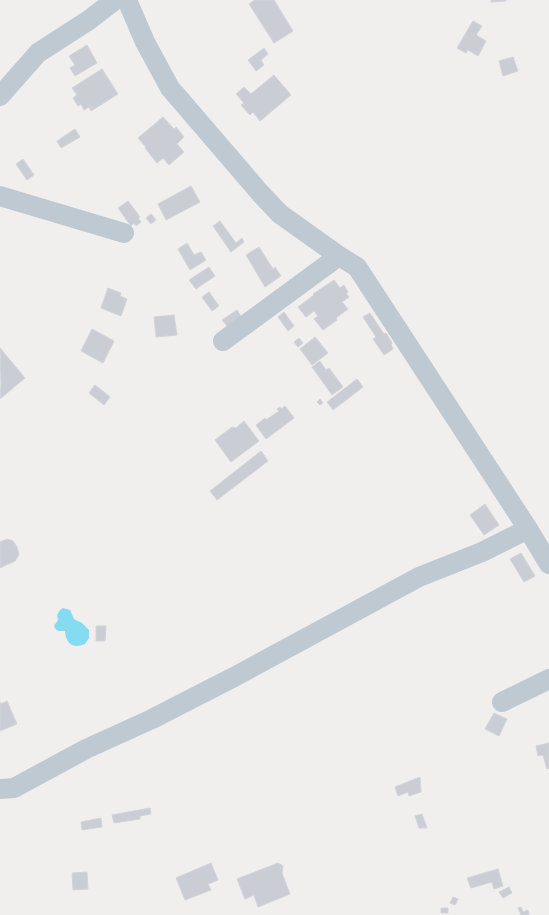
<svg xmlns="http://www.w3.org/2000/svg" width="549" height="915" font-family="'Fira Sans',sans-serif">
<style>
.water{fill:#85dcf0}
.building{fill:#cacdd3;stroke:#d2d4da}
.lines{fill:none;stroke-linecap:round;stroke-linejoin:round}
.minor{stroke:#bec9d1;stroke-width:20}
</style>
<rect width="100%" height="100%" fill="#f1eeee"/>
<path class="water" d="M 63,608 L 70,610 L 74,619 L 82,623 L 89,630 L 89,638 L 85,644 C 73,649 66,644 65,631 C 60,631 56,632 54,626 L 58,620 L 57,615 L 60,610 Z"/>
<path class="building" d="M 255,0 L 274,0 L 293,31 L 274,43 L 249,4 Z
M 491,0 L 506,0 L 506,1 L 491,2 Z
M 473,21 L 482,26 L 476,35 L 486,41 L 478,56 L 468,50 L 466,53 L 457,48 Z
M 87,45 L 97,63 L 75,76 L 70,68 L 75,65 L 69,56 Z
M 264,48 L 268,54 L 261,60 L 264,65 L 256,71 L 248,60 Z
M 513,57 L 518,71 L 503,76 L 499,61 Z
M 102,69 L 118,94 L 91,111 L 89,107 L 84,110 L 81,104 L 78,106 L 73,98 L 77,95 L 72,88 Z
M 274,75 L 291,95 L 260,121 L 253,112 L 250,115 L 241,105 L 244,103 L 236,94 L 244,87 L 251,94 Z
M 163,117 L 174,129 L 176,127 L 184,137 L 177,144 L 184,152 L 169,165 L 163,158 L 157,163 L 145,148 L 146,147 L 138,138 Z
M 75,129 L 80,137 L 61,148 L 57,141 Z
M 23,159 L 34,175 L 27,180 L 16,164 Z
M 191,186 L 200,202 L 166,220 L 158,204 Z
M 128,201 L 140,217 L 138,218 L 141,222 L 136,226 L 134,223 L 131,226 L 118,208 Z
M 151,214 L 156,220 L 151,224 L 146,218 Z
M 220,221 L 236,243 L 242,238 L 244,242 L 231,252 L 213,226 Z
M 187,243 L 194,255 L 201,252 L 206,260 L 190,270 L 178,249 Z
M 259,247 L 273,269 L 275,267 L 281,276 L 265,287 L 246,255 Z
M 209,267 L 215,276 L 196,289 L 189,280 Z
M 334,280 L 340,288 L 344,285 L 348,292 L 346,293 L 349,297 L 342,302 L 348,309 L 336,318 L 337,320 L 323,330 L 314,319 L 318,316 L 314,311 L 306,317 L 298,307 L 314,295 L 313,294 Z
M 108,288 L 121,293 L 120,296 L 127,299 L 121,316 L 101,308 Z
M 209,292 L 219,306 L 212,311 L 202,297 Z
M 237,310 L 242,318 L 228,327 L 222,320 Z
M 284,312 L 294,326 L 288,331 L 278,317 Z
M 370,313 L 384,334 L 386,333 L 392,343 L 391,344 L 393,349 L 384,355 L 373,339 L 376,337 L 363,317 Z
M 174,315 L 177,335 L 156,337 L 154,317 Z
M 92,329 L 114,341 L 103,363 L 81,351 Z
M 315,337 L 328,353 L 312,365 L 300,349 Z
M 299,338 L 303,343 L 298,347 L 294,342 Z
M 0,348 L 25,378 L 0,399 L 1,384 Z
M 320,361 L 326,370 L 329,368 L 343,387 L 332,395 L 312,367 Z
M 357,379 L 363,387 L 333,410 L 327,402 Z
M 95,385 L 110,397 L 104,405 L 89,393 Z
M 320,399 L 323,403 L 320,405 L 317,402 Z
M 285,406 L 294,418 L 266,439 L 256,425 L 265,418 L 266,420 L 279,411 L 277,409 L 280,407 L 281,409 Z
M 244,421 L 259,441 L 231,462 L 215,440 L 232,427 L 236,428 Z
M 261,451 L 268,461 L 217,500 L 210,491 Z
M 485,504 L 499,525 L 484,535 L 470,515 Z
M 7,539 L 13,541 L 17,547 L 19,555 L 15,561 L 0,568 L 0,542 Z
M 521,553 L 535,576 L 524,582 L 510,559 Z
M 96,626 L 106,626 L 105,641 L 96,641 Z
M 7,701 L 17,724 L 0,731 L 0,702 L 1,704 Z
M 494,713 L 507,719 L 499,736 L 485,729 Z
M 549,743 L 549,768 L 547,769 L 543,755 L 538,756 L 536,746 Z
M 420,777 L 421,792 L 409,796 L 408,792 L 398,796 L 395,787 Z
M 150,808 L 151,814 L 140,816 L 140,819 L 114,823 L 112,815 Z
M 422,814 L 427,828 L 419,828 L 415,816 Z
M 101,818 L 102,827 L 82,830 L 81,822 Z
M 211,863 L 218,880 L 208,884 L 211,890 L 185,900 L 176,878 Z
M 278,863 L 283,866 L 282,873 L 290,894 L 258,907 L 254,895 L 245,899 L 237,879 Z
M 498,869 L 503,886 L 494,889 L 492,882 L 471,888 L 467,878 Z
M 87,872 L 88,889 L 73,890 L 72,873 Z
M 509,887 L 512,893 L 503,898 L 499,892 Z
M 453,897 L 458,899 L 455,905 L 450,903 Z
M 521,907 L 523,912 L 528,910 L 529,915 L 521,915 L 518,908 Z
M 441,908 L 448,908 L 448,913 L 441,913 Z"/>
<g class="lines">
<path class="minor" d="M 127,0 L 145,42 L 170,88 L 261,194 L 280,214 L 339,256 L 357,267 L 528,529 L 549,564
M 0,96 L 38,53 L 89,20 L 115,0
M 0,196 L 124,233
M 223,341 L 339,256
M 502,702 L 549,679
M 0,789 L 14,788 L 86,749 L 152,719 L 234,677 L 419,577 L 482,552 L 528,529"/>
</g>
</svg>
